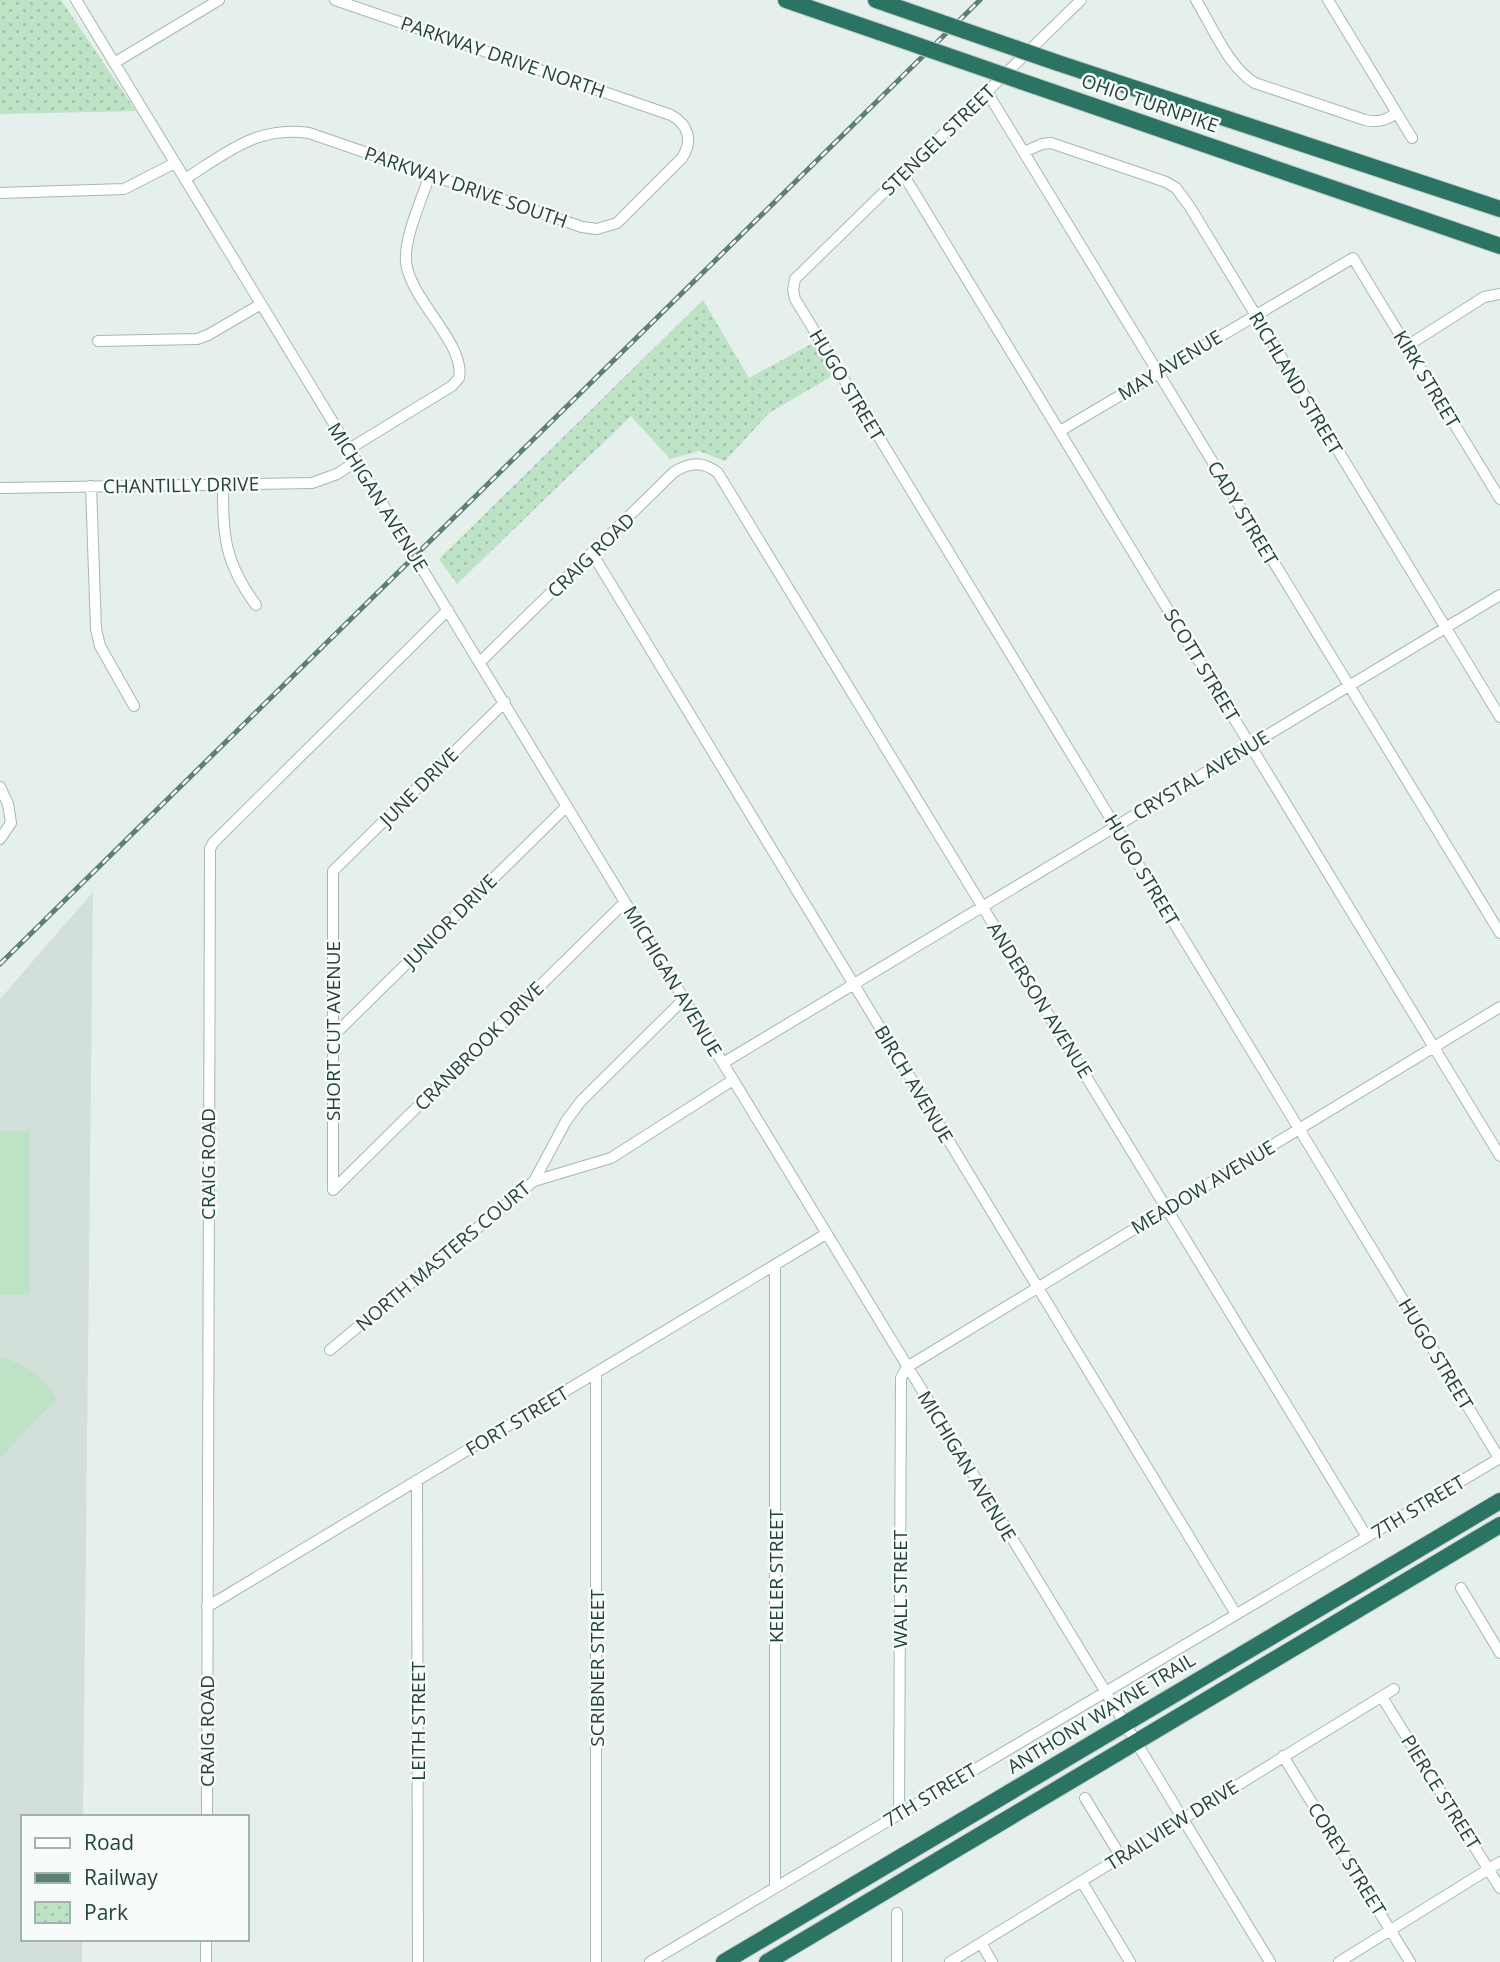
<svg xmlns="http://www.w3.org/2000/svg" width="1500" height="1962" font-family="'Open Sans',sans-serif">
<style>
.built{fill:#d3e0da}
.grass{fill:#bde2c6}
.park{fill:url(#park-dots)}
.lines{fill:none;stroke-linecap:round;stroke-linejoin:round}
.minor-casing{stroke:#a7b8b2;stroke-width:12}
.highway-casing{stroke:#c1cbc8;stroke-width:18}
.minor{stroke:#fff;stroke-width:10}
.highway{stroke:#2b7362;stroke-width:16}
.rail-casing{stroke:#5d7f75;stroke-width:5}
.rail{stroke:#f7fbf9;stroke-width:2.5;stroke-dasharray:8;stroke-linecap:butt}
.highway-bridge-casing{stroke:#c1cbc8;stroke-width:18;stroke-linecap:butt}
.highway-bridge{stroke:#2b7362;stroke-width:16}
.labels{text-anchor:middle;stroke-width:5;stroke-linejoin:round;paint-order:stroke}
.street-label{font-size:19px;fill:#22443a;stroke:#f7fbf9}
</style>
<defs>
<pattern id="park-dots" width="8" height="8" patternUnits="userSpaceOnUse" patternTransform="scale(1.75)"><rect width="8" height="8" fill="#bde2c6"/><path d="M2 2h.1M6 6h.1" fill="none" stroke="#a2c3ab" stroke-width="1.8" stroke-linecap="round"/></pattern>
</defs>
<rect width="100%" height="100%" fill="#e5efeb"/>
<path class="built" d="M 93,892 L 83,1817 L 23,1817 L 23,1939 L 82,1939 L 82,1962 L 0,1962 L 0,999 Z"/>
<path class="grass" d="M 0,1131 L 30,1131 L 30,1295 L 0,1295 Z
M 0,1358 C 26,1362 44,1377 56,1399 L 0,1458 Z"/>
<path class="park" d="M 0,0 L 61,0 L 136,111 L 0,114 Z
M 703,300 L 749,378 L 813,343 L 834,375 L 769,413 L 725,461 L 699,451 L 670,459 L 631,416 L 457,584 L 439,559 Z"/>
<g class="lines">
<defs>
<path id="minor" d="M 76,0 L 1270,1962
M 1081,0 L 795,279 L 793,290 L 795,299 L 1499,1458
M 1196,0 C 1212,26 1229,68 1255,83 L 1365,120 C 1379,123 1386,120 1397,113
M 1328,0 L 1412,138
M 114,63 L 219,0
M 987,92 L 1500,933
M 1024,152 L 1042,144 L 1051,143 L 1166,182 L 1176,188 L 1190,207 L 1500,717
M 903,174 L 1500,1156
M 185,179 C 226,153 258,125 309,133 L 582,227 L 597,229 L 617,223 L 682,158 C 693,141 689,125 671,115 L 335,0
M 0,193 L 124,189 L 175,163
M 98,341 L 197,339 L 208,335 L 261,304
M 1407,346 L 1484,297 L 1500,294
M 1060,431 L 1353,258 L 1500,499
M 349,449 L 452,386 L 459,378 C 466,344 410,300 406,262 C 404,237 422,199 430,174
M 223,484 C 223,536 224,562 256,605
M 91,486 L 96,629 L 100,646 L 134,706
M 0,488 L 312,483 L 337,474 L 357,461
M 592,553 L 1236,1614
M 480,662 L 674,472 C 690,462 703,461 718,473 L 1367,1537
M 0,787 L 8,804 L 11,823 L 0,839
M 333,1036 L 567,806
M 723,1063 L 1500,595
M 534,1181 L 611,1158 L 733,1080
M 333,1190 L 333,871 L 505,702
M 333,1190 L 625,902
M 330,1350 L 534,1181 L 566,1121 L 581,1101 L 684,999
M 596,1373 L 596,1962
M 417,1480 L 418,1962
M 1461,1588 L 1500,1653
M 207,1607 L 826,1234
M 1382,1697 L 1500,1888
M 1283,1756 L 1410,1962
M 1085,1798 L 1121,1857
M 899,1814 L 901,1378 L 907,1367 L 1500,1007
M 207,1817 L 210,849 L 213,843 L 448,610
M 1082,1882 L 1130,1962
M 775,1888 L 775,1265
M 897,1913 L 897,1962
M 981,1943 L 992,1962
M 206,1962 L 206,1939
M 650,1962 L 1500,1458
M 950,1962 L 1394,1689
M 1339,1962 L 1500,1862"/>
<path id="highway" d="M 786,0 L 879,32
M 876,0 L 902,9
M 1058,63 L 1500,209
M 1035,86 L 1500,246
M 724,1962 L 1500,1501
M 767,1962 L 1500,1525"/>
</defs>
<use href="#minor" class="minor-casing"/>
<use href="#highway" class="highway-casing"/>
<use href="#minor" class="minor"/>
<use href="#highway" class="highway"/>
<defs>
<path id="rail" d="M 0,964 L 980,0"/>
</defs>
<use href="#rail" class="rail-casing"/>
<use href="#rail" class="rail"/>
<defs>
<path id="highway-bridge" d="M 902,9 L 1058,63
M 879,32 L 1035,86"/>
</defs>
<use href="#highway-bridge" class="highway-bridge-casing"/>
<use href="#highway-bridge" class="highway-bridge"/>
</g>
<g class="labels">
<g class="street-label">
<text transform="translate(503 57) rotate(19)" y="7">PARKWAY DRIVE NORTH</text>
<text transform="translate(1150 103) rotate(19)" y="7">OHIO TURNPIKE</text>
<text transform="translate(938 140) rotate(-44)" y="7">STENGEL STREET</text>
<text transform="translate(466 187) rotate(19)" y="7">PARKWAY DRIVE SOUTH</text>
<text transform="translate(1170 365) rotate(-31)" y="7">MAY AVENUE</text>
<text transform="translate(1427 379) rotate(59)" y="7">KIRK STREET</text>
<text transform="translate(1296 383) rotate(59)" y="7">RICHLAND STREET</text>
<text transform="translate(847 385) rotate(59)" y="7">HUGO STREET</text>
<text transform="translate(181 485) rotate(-1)" y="7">CHANTILLY DRIVE</text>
<text transform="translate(378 497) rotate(58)" y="7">MICHIGAN AVENUE</text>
<text transform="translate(1243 513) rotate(59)" y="7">CADY STREET</text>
<text transform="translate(591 555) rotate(-44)" y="7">CRAIG ROAD</text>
<text transform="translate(1202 665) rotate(59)" y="7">SCOTT STREET</text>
<text transform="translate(1201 775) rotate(-31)" y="7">CRYSTAL AVENUE</text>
<text transform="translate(419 787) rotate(-45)" y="7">JUNE DRIVE</text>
<text transform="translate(1142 870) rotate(59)" y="7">HUGO STREET</text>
<text transform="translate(450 921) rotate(-45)" y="7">JUNIOR DRIVE</text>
<text transform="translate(673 981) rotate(59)" y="7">MICHIGAN AVENUE</text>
<text transform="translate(1040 1000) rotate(58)" y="7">ANDERSON AVENUE</text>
<text transform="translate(333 1031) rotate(-90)" y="7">SHORT CUT AVENUE</text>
<text transform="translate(479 1046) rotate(-45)" y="7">CRANBROOK DRIVE</text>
<text transform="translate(914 1084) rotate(59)" y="7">BIRCH AVENUE</text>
<text transform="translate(208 1164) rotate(-90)" y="7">CRAIG ROAD</text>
<text transform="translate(1203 1187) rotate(-31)" y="7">MEADOW AVENUE</text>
<text transform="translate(443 1256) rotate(-40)" y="7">NORTH MASTERS COURT</text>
<text transform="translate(1436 1354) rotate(59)" y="7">HUGO STREET</text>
<text transform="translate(517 1421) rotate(-31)" y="7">FORT STREET</text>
<text transform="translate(967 1466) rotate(59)" y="7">MICHIGAN AVENUE</text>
<text transform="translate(1418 1507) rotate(-31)" y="7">7TH STREET</text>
<text transform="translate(776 1576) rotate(-90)" y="7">KEELER STREET</text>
<text transform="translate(900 1589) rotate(-90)" y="7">WALL STREET</text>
<text transform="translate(597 1668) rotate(-90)" y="7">SCRIBNER STREET</text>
<text transform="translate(1101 1713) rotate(-31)" y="7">ANTHONY WAYNE TRAIL</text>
<text transform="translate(418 1721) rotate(-90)" y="7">LEITH STREET</text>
<text transform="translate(207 1731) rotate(-90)" y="7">CRAIG ROAD</text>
<text transform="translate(1441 1792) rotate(58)" y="7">PIERCE STREET</text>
<text transform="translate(930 1795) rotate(-31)" y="7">7TH STREET</text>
<text transform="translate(1172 1825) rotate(-32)" y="7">TRAILVIEW DRIVE</text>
<text transform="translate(1347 1859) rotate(58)" y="7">COREY STREET</text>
</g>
</g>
<rect x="21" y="1815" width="228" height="126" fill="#f7fbf9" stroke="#a2b2ad" stroke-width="2"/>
<rect x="35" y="1838" width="35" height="10" fill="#ffffff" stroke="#a2b2ad" stroke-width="2"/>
<text x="84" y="1850" font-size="21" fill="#22443a">Road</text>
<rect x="35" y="1873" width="35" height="10" fill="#5d7f75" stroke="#a2b2ad" stroke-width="2"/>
<text x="84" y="1885" font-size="21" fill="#22443a">Railway</text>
<rect x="35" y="1902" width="35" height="21" fill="url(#park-dots)" stroke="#a2b2ad" stroke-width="2"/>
<text x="84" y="1920" font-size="21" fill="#22443a">Park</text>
</svg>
